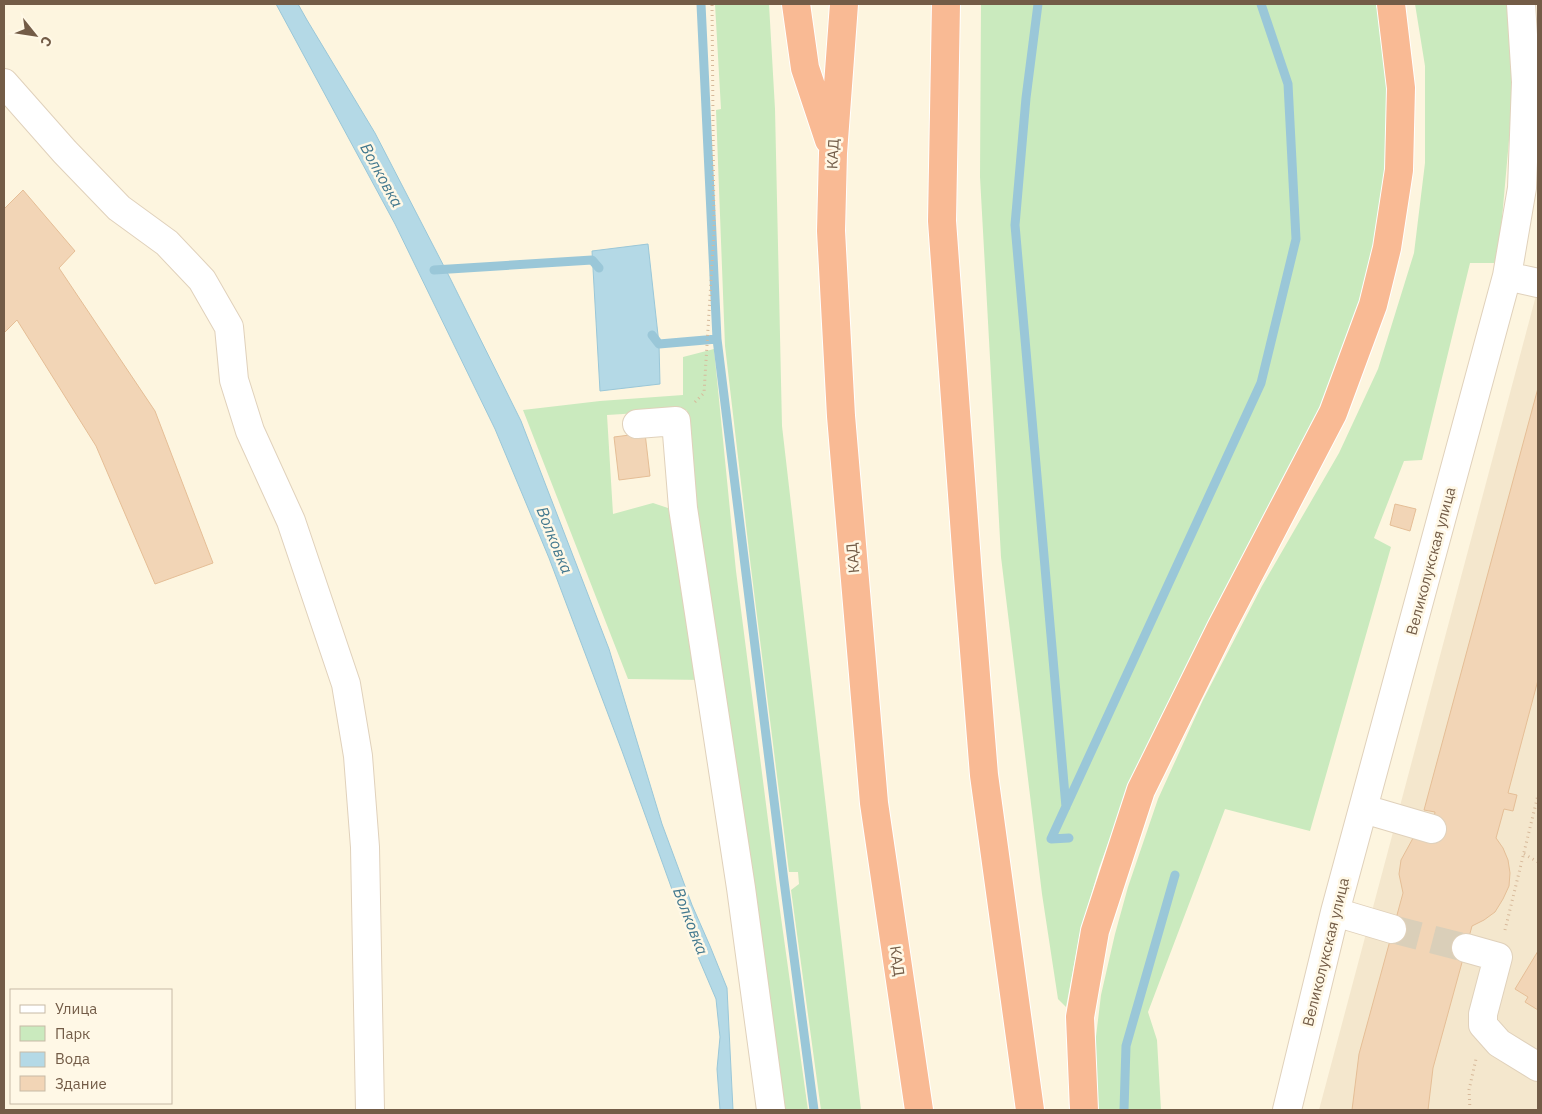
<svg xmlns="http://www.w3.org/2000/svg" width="1542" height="1114" font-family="'IBM Plex Sans',sans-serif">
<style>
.residential{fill:#f4e7cd}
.green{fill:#caeabe}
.water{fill:#b4d9e6;stroke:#9ac7d8}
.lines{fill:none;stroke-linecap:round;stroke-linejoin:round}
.stream{stroke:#9ac7d8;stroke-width:9}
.building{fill:#f2d5b6;stroke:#e5be96}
.minor-tunnel{stroke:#dacfb9;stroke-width:28;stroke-dasharray:28 14;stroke-linecap:butt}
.minor-casing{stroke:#e0d1bb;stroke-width:30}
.highway-casing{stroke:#fff;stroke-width:30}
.path{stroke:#d7b99a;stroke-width:3;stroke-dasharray:1 4;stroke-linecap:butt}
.minor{stroke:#fff;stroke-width:28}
.highway{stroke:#f9ba94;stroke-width:28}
.labels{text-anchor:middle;stroke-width:5;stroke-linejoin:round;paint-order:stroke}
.street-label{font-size:15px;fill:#735c47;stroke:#fff8e6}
.water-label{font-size:16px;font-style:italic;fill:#42788e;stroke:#fff8e6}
</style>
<rect width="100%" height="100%" fill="#fdf5df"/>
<path class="residential" d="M 1538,284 L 1538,1110 L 1319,1110 L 1538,288 Z"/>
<path class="green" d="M 715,4 L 769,4 L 775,109 L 782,426 L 861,1110 L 821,1110 L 791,890 L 799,884 L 798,872 L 789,872 L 751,568 L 725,346 L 716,110 L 721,109 Z
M 981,4 L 1376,4 L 1382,34 L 1388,87 L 1387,142 L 1382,205 L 1362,301 L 1321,407 L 1158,722 L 1109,841 L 1099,868 L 1080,933 L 1066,1007 L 1058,999 L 1042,894 L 1001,557 L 980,177 Z
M 1415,4 L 1508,4 L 1514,84 L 1498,263 L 1470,263 L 1422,460 L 1404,461 L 1374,538 L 1391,547 L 1310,831 L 1225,809 L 1148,1012 L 1157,1040 L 1161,1110 L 1092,1110 L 1092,1070 L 1101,995 L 1115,934 L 1128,887 L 1158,799 L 1203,700 L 1262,586 L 1339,453 L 1378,369 L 1414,253 L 1425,163 L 1425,66 Z
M 714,349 L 736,571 L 776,882 L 808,1110 L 779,1110 L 696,510 L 687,410 L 607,415 L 613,514 L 653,503 L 677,511 L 706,680 L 628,679 L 523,410 L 600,401 L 683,395 L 683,357 Z"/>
<path class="water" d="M 276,4 L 298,4 L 307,20 L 375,133 L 450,278 L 521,421 L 609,649 L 662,824 L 692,905 L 710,946 L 727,988 L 733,1110 L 720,1110 L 717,1069 L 720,1037 L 716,999 L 687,931 L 622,751 L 549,558 L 495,429 L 395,224 Z
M 648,244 L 659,344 L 660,384 L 600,391 L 592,251 Z"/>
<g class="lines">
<path class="stream" d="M 701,4 L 717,339 L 784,881 L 814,1110
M 1038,4 L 1026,98 L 1015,225 L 1066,807
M 434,270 L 592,260 L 599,268
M 652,335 L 659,344 L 717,339
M 1069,838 L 1051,839 L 1261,383 L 1296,239 L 1288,84 L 1261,4
M 1124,1110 L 1126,1046 L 1175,875"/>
</g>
<path class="building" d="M 23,190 L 75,251 L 59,268 L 155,411 L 213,563 L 155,584 L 96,446 L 17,320 L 4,333 L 4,209 Z
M 1538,388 L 1538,680 L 1508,793 L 1517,795 L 1513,811 L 1504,809 L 1496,838 L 1503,848 L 1508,860 L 1510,873 L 1509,886 L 1503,899 L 1495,912 L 1484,920 L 1472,926 L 1433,1068 L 1428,1110 L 1352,1110 L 1359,1054 L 1403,893 L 1399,874 L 1401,860 L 1418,829 L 1432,829 L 1435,812 L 1424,810 Z
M 645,433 L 650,476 L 619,480 L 614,437 Z
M 1395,504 L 1416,509 L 1410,531 L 1390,525 Z
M 1538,951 L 1538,1010 L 1525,1002 L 1528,997 L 1515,989 Z"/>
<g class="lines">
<path class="minor-tunnel" d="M 1392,929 L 1466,948"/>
<defs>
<path id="minor" d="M 4,83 L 65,152 L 119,208 L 167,243 L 202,280 L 229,327 L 234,380 L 250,431 L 291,521 L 346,684 L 358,756 L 365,847 L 370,1110
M 1507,276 L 1538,283
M 637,424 L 676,421 L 683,508 L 741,888 L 771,1110
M 1364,809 L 1432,829
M 1335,912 L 1392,929
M 1466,948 L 1498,957 L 1483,1014 L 1483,1025 L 1499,1043 L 1538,1067
M 1287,1110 L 1335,912 L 1507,276 L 1522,188 L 1526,82 L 1521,4"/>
<path id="highway" d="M 796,4 L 805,68 L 829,140
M 844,4 L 833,153 L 831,231 L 841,416 L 874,803 L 919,1110
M 946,4 L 942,221 L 968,576 L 984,775 L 1030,1110
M 1084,1110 L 1080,1017 L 1095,931 L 1141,790 L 1221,628 L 1333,413 L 1373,305 L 1387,248 L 1399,170 L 1401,88 L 1391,4"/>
</defs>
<use href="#minor" class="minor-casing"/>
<use href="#highway" class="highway-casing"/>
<path class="path" d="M 695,402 L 704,393 L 714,232 L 712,4
M 1524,854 L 1538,862
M 1505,930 L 1538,795
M 1470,1110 L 1469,1090 L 1476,1059"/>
<use href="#minor" class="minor"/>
<use href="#highway" class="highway"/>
</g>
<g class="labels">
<g class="street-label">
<text transform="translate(833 154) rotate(-87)" y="5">КАД</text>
<text transform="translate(853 558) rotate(-95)" y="5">КАД</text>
<text transform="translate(1431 561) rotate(-75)" y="5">Великолукская улица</text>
<text transform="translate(1326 952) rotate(-76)" y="5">Великолукская улица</text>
<text transform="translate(897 961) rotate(82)" y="5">КАД</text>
</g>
<g class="water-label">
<text transform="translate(382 175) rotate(61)" y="6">Волковка</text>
<text transform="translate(555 540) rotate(68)" y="6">Волковка</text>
<text transform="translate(691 921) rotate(69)" y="6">Волковка</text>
</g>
</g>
<rect width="1542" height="1114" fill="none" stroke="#735c47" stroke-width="10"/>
<rect x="10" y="989" width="162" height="115" fill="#fff8e6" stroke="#c7baa6"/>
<rect x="20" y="1005" width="25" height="8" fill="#ffffff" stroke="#c7baa6"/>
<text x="55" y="1014" font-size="15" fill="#735c47">Улица</text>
<rect x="20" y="1026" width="25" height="15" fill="#caeabe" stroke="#c7baa6"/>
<text x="55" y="1039" font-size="15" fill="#735c47">Парк</text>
<rect x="20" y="1052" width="25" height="15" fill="#b4d9e6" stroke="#c7baa6"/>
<text x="55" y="1064" font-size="15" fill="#735c47">Вода</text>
<rect x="20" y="1076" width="25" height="15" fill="#f2d5b6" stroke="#c7baa6"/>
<text x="55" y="1089" font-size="15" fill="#735c47">Здание</text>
<g transform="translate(35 35) rotate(120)" stroke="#fff8e6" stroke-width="4" paint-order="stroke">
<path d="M0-4L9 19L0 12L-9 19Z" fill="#735c47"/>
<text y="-8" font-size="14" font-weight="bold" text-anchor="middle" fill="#735c47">С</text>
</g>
</svg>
